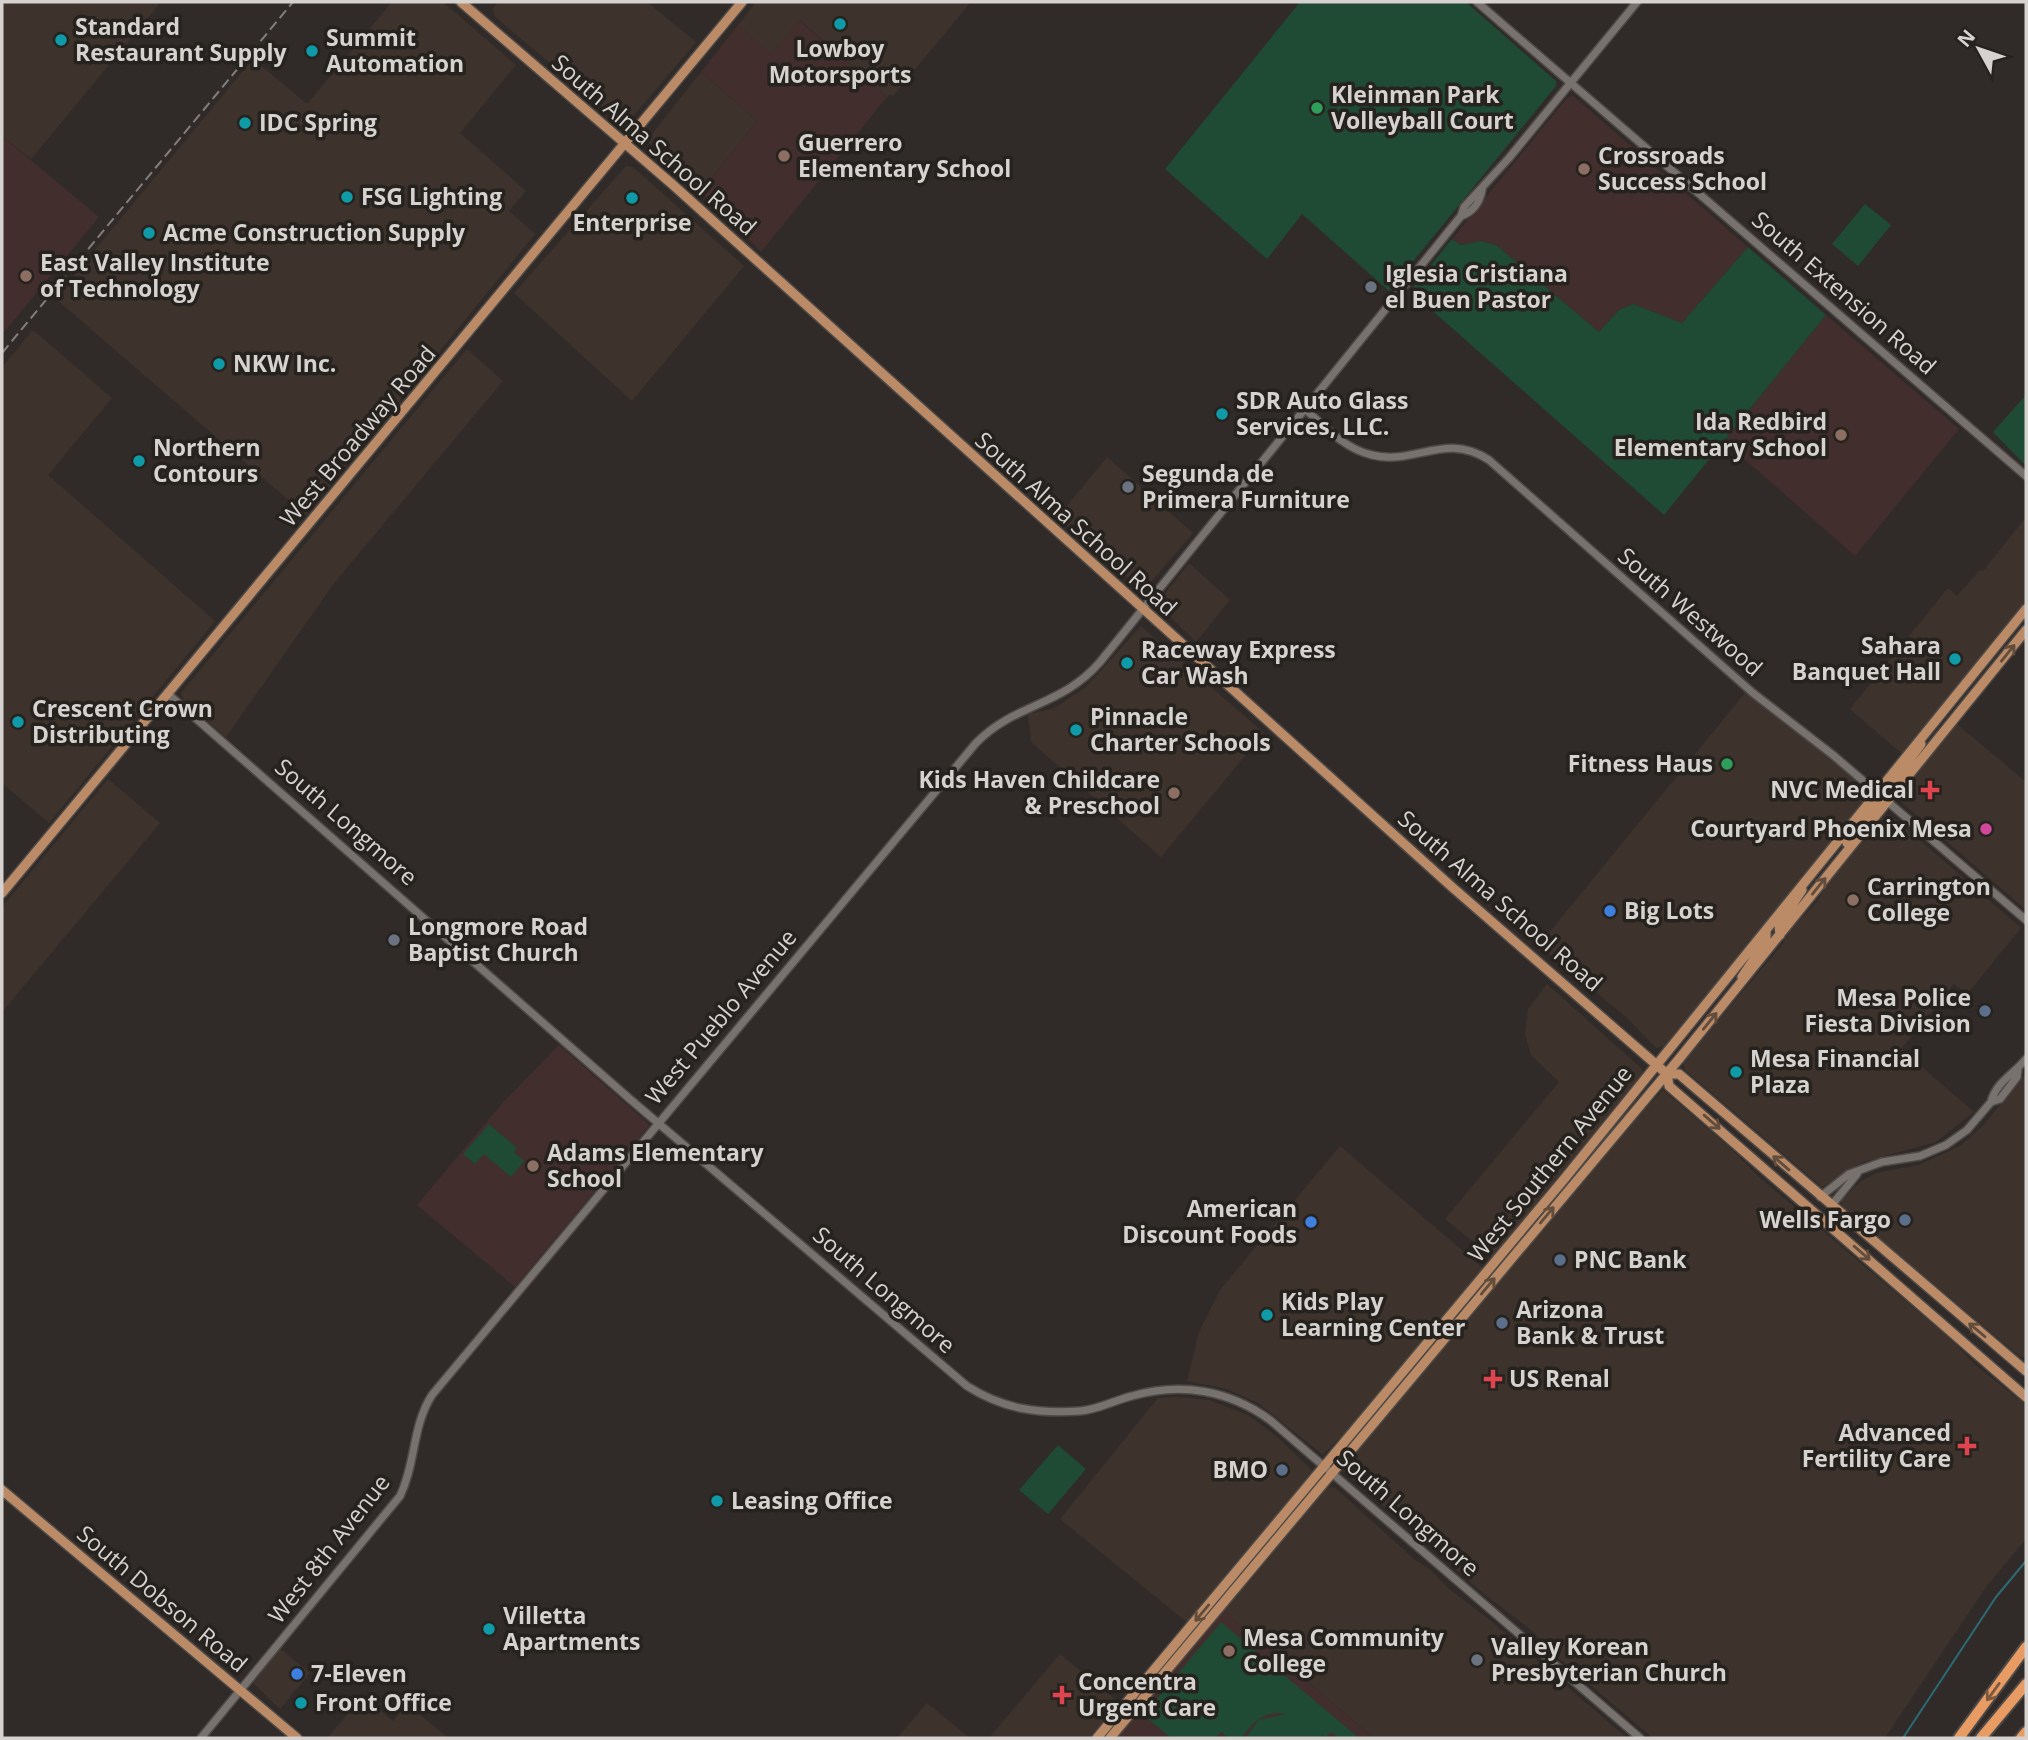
<svg xmlns="http://www.w3.org/2000/svg" width="2028" height="1740" font-family="'Open Sans',sans-serif">
<style>
.built{fill:#3d332c}
.education{fill:#422e2c}
.green{fill:#1f4a34}
.lines{fill:none;stroke-linecap:round;stroke-linejoin:round}
.stream{stroke:#2c6b75;stroke-width:2}
.minor-casing{stroke:#4d4946;stroke-width:10}
.major-casing{stroke:#4d4946;stroke-width:12}
.highway-casing{stroke:#4d4946;stroke-width:14}
.minor{stroke:#78726e;stroke-width:7}
.major{stroke:#bb8b67;stroke-width:9}
.highway{stroke:#e89c63;stroke-width:10}
.rail{stroke:#827e7b;stroke-width:2;stroke-dasharray:10 5;stroke-linecap:butt}
.oneway{stroke:#624c3b}
.oneway2{stroke:#7d593d}
.culture-dot{fill:#0f9aa8;stroke:#26221e;stroke-width:2.5}
.leisure-dot{fill:#2e9e5b;stroke:#26221e;stroke-width:2.5}
.education-dot{fill:#8d6e63;stroke:#26221e;stroke-width:2.5}
.worship-dot{fill:#6b7280;stroke:#26221e;stroke-width:2.5}
.health-dot{fill:#e0444e;stroke:#26221e;stroke-width:2.5}
.hotel-dot{fill:#d1479c;stroke:#26221e;stroke-width:2.5}
.shop-dot{fill:#3f7fe0;stroke:#26221e;stroke-width:2.5}
.service-dot{fill:#5c6f8a;stroke:#26221e;stroke-width:2.5}
.labels{text-anchor:middle;stroke-width:7;stroke-linejoin:round;paint-order:stroke}
.poi-label{font-size:23px;font-weight:bold;fill:#d6d2d0;stroke:#26221e;text-anchor:start}
.street-label{font-size:23px;fill:#d6d2d0;stroke:#26221e}
</style>
<rect width="100%" height="100%" fill="#302b28"/>
<path class="built" d="M 2,2 L 161,2 L 31,159 L 2,136 Z
M 392,2 L 443,2 L 516,65 L 460,133 L 526,191 L 509,211 L 535,234 L 306,515 L 55,298 L 253,59 L 307,104 Z
M 498,2 L 647,2 L 696,42 L 630,120 L 622,123 L 494,16 L 493,8 Z
M 756,2 L 968,2 L 970,3 L 893,96 L 890,94 L 887,97 L 800,20 L 771,55 L 738,25 Z
M 701,72 L 757,121 L 701,191 L 652,147 L 648,139 Z
M 626,166 L 633,167 L 744,266 L 632,401 L 514,293 Z
M 33,330 L 112,398 L 48,475 L 215,621 L 49,823 L 2,783 L 2,367 Z
M 467,349 L 503,381 L 335,582 L 226,737 L 184,701 L 181,693 Z
M 1107,457 L 1193,533 L 1143,591 L 1057,518 Z
M 2026,517 L 2026,602 L 1902,754 L 1850,709 L 1948,588 L 1957,596 L 1980,570 L 1983,571 Z
M 1189,563 L 1230,600 L 1196,642 L 1157,604 Z
M 1141,626 L 1264,733 L 1161,857 L 1031,742 L 1028,714 L 1053,709 L 1086,687 Z
M 1745,693 L 1816,745 L 1863,787 L 1867,796 L 1665,1046 L 1656,1048 L 1626,1017 L 1539,945 Z
M 1957,724 L 2026,782 L 2026,910 L 1900,801 L 1901,794 Z
M 108,779 L 160,823 L 2,1012 L 2,907 Z
M 1886,814 L 1892,816 L 2021,928 L 1967,994 L 1954,984 L 1901,1049 L 1974,1112 L 1936,1142 L 1863,1162 L 1822,1187 L 1685,1070 L 1683,1062 L 1782,945 L 1791,929 L 1818,901 L 1824,887 Z
M 1547,984 L 1640,1067 L 1644,1074 L 1492,1257 L 1445,1219 L 1559,1082 L 1531,1055 L 1525,1035 L 1528,1009 Z
M 2026,1073 L 2026,1356 L 2022,1358 L 1843,1208 L 1841,1200 L 1860,1182 L 1876,1173 L 1919,1165 L 1960,1146 L 1982,1127 Z
M 1663,1090 L 1728,1146 L 1758,1176 L 1955,1343 L 1974,1364 L 2026,1405 L 2026,1539 L 1986,1587 L 1885,1738 L 1653,1738 L 1556,1656 L 1530,1629 L 1483,1593 L 1341,1469 L 1612,1142 Z
M 1340,1146 L 1484,1269 L 1386,1390 L 1323,1455 L 1258,1403 L 1227,1389 L 1187,1381 L 1199,1332 L 1220,1290 Z
M 1178,1397 L 1209,1400 L 1248,1415 L 1275,1435 L 1314,1472 L 1189,1624 L 1060,1519 L 1158,1398 Z
M 1334,1487 L 1414,1559 L 1432,1571 L 1448,1588 L 1491,1621 L 1627,1738 L 1374,1738 L 1221,1609 L 1248,1583 L 1327,1488 Z
M 280,1648 L 310,1673 L 280,1709 L 253,1683 Z
M 1060,1654 L 1122,1705 L 1094,1738 L 989,1738 Z
M 363,1696 L 393,1721 L 407,1704 L 447,1737 L 327,1738 Z
M 927,1703 L 970,1738 L 897,1738 Z"/>
<path class="education" d="M 799,20 L 887,97 L 761,252 L 701,191 L 757,121 L 701,72 L 738,25 L 771,54 Z
M 1573,96 L 1748,247 L 1682,323 L 1633,304 L 1619,310 L 1599,332 L 1496,245 L 1480,241 L 1461,245 L 1452,239 L 1567,98 Z
M 2,136 L 99,217 L 2,335 Z
M 1826,315 L 1959,429 L 1855,556 L 1724,441 Z
M 559,1045 L 650,1125 L 515,1287 L 417,1205 L 504,1101 Z
M 1221,1609 L 1374,1738 L 1114,1738 Z"/>
<path class="green" d="M 1300,2 L 1466,2 L 1556,81 L 1556,86 L 1389,291 L 1302,214 L 1267,259 L 1165,169 Z
M 1865,204 L 1891,225 L 1858,266 L 1832,244 Z
M 1452,239 L 1461,245 L 1480,241 L 1496,245 L 1599,332 L 1619,310 L 1633,304 L 1682,323 L 1748,247 L 1826,315 L 1664,515 L 1410,291 Z
M 2026,395 L 2026,466 L 1993,432 Z
M 489,1124 L 517,1148 L 514,1152 L 524,1161 L 511,1177 L 484,1154 L 475,1164 L 463,1154 Z
M 1058,1445 L 1086,1469 L 1048,1514 L 1019,1490 Z
M 1221,1622 L 1359,1738 L 1339,1738 L 1331,1732 L 1326,1738 L 1321,1734 L 1322,1738 L 1245,1738 L 1259,1720 L 1286,1714 C 1266,1709 1252,1723 1242,1738 L 1229,1738 L 1221,1732 L 1215,1738 L 1171,1738 L 1146,1717 L 1145,1713 Z"/>
<g class="lines">
<path class="stream" d="M 1903,1738 L 1996,1597 L 2026,1561"/>
<defs>
<path id="minor" d="M 1477,2 L 2026,476
M 1461,216 C 1473,212 1480,202 1482,190
M 1305,409 C 1325,427 1345,449 1372,455 C 1415,466 1445,431 1489,460 L 1753,693 L 1833,755 L 2026,920
M 168,694 L 631,1100 L 967,1386 C 1003,1409 1038,1414 1080,1411 C 1097,1410 1115,1400 1132,1396 C 1181,1382 1229,1390 1270,1420 L 1640,1738
M 1991,1102 C 1996,1082 2014,1074 2026,1059
M 1820,1197 L 1849,1174 L 1882,1162 L 1920,1156 L 1946,1145 L 1967,1130 L 1991,1102 L 2000,1099 L 2017,1077 L 2018,1069
M 1831,1206 L 1857,1174
M 201,1738 L 400,1496 C 416,1463 412,1426 432,1395 L 976,743 C 1015,703 1061,707 1100,662 L 1461,216 L 1464,207 L 1509,158 L 1637,2"/>
<path id="major" d="M 461,2 L 672,184 L 1452,887 L 1667,1074 L 1679,1074 L 2026,1371
M 1887,801 L 1887,791 L 1921,744
M 1847,843 L 1877,804 L 1877,792
M 2,893 L 742,2
M 1780,935 L 1779,925 L 1802,890
M 1742,977 L 1766,941 L 1766,930
M 1667,1074 L 1669,1086 L 2026,1397
M 2,1490 L 297,1738
M 1097,1738 L 1565,1178 L 2026,609
M 1110,1738 L 1679,1059 L 2026,630"/>
<path id="highway" d="M 1959,1738 L 2026,1647
M 1981,1738 L 2026,1684
M 2021,1738 L 2026,1732"/>
</defs>
<use href="#minor" class="minor-casing"/>
<use href="#major" class="major-casing"/>
<use href="#highway" class="highway-casing"/>
<use href="#minor" class="minor"/>
<use href="#major" class="major"/>
<use href="#highway" class="highway"/>
<path class="rail" d="M 2,353 L 293,2"/>
</g>
<defs><path id="oneway-shaft" d="M-6 0H5M1.5-3L5.5 0L1.5 3" fill="none" stroke-width="1.6" stroke-linecap="round" stroke-linejoin="round" transform="scale(1.75)"/></defs>
<g class="oneway">
<use href="#oneway-shaft" transform="translate(2008 653) rotate(-51)"/>
<use href="#oneway-shaft" transform="translate(1819 886) rotate(-51)"/>
<use href="#oneway-shaft" transform="translate(1710 1021) rotate(-51)"/>
<use href="#oneway-shaft" transform="translate(1712 1122) rotate(41)"/>
<use href="#oneway-shaft" transform="translate(1781 1163) rotate(-139)"/>
<use href="#oneway-shaft" transform="translate(1547 1215) rotate(-50)"/>
<use href="#oneway-shaft" transform="translate(1862 1253) rotate(41)"/>
<use href="#oneway-shaft" transform="translate(1488 1286) rotate(-50)"/>
<use href="#oneway-shaft" transform="translate(1977 1330) rotate(-140)"/>
<use href="#oneway-shaft" transform="translate(1202 1613) rotate(130)"/>
</g>
<use class="oneway2" href="#oneway-shaft" transform="translate(1993 1692) rotate(126)"/>
<g class="culture-dot">
<circle cx="840" cy="24" r="7"/>
<circle cx="61" cy="40" r="7"/>
<circle cx="312" cy="51" r="7"/>
<circle cx="245" cy="123" r="7"/>
<circle cx="347" cy="197" r="7"/>
<circle cx="632" cy="198" r="7"/>
<circle cx="149" cy="233" r="7"/>
<circle cx="219" cy="364" r="7"/>
<circle cx="1222" cy="414" r="7"/>
<circle cx="139" cy="461" r="7"/>
<circle cx="1955" cy="659" r="7"/>
<circle cx="1127" cy="663" r="7"/>
<circle cx="18" cy="722" r="7"/>
<circle cx="1076" cy="730" r="7"/>
<circle cx="1736" cy="1072" r="7"/>
<circle cx="1267" cy="1315" r="7"/>
<circle cx="717" cy="1501" r="7"/>
<circle cx="489" cy="1629" r="7"/>
<circle cx="301" cy="1703" r="7"/>
</g>
<g class="leisure-dot">
<circle cx="1317" cy="108" r="7"/>
<circle cx="1727" cy="764" r="7"/>
</g>
<g class="education-dot">
<circle cx="784" cy="156" r="7"/>
<circle cx="1584" cy="169" r="7"/>
<circle cx="26" cy="276" r="7"/>
<circle cx="1841" cy="435" r="7"/>
<circle cx="1174" cy="793" r="7"/>
<circle cx="1853" cy="900" r="7"/>
<circle cx="533" cy="1166" r="7"/>
<circle cx="1229" cy="1651" r="7"/>
</g>
<g class="worship-dot">
<circle cx="1371" cy="287" r="7"/>
<circle cx="1128" cy="487" r="7"/>
<circle cx="394" cy="940" r="7"/>
<circle cx="1477" cy="1660" r="7"/>
</g>
<g class="health-dot">
<path d="M1926.5 779.5h7v7h7v7h-7v7h-7v-7h-7v-7h7z"/>
<path d="M1489.5 1368.5h7v7h7v7h-7v7h-7v-7h-7v-7h7z"/>
<path d="M1963.5 1435.5h7v7h7v7h-7v7h-7v-7h-7v-7h7z"/>
<path d="M1058.5 1684.5h7v7h7v7h-7v7h-7v-7h-7v-7h7z"/>
</g>
<circle class="hotel-dot" cx="1986" cy="829" r="7"/>
<g class="shop-dot">
<circle cx="1610" cy="911" r="7"/>
<circle cx="1311" cy="1222" r="7"/>
<circle cx="297" cy="1674" r="7"/>
</g>
<g class="service-dot">
<circle cx="1985" cy="1011" r="7"/>
<circle cx="1905" cy="1220" r="7"/>
<circle cx="1560" cy="1260" r="7"/>
<circle cx="1502" cy="1323" r="7"/>
<circle cx="1282" cy="1470" r="7"/>
</g>
<g class="labels">
<g class="poi-label">
<text x="75" y="35">Standard<tspan x="75" dy="26">Restaurant Supply</tspan></text>
<text x="326" y="46">Summit<tspan x="326" dy="26">Automation</tspan></text>
<text x="840" y="57" text-anchor="middle">Lowboy<tspan x="840" dy="26">Motorsports</tspan></text>
<text x="1331" y="103">Kleinman Park<tspan x="1331" dy="26">Volleyball Court</tspan></text>
<text x="259" y="131">IDC Spring</text>
<text x="798" y="151">Guerrero<tspan x="798" dy="26">Elementary School</tspan></text>
<text x="1598" y="164">Crossroads<tspan x="1598" dy="26">Success School</tspan></text>
<text x="361" y="205">FSG Lighting</text>
<text x="632" y="231" text-anchor="middle">Enterprise</text>
<text x="163" y="241">Acme Construction Supply</text>
<text x="40" y="271">East Valley Institute<tspan x="40" dy="26">of Technology</tspan></text>
<text x="1385" y="282">Iglesia Cristiana<tspan x="1385" dy="26">el Buen Pastor</tspan></text>
<text x="233" y="372">NKW Inc.</text>
<text x="1236" y="409">SDR Auto Glass<tspan x="1236" dy="26">Services, LLC.</tspan></text>
<text x="1827" y="430" text-anchor="end">Ida Redbird<tspan x="1827" dy="26">Elementary School</tspan></text>
<text x="153" y="456">Northern<tspan x="153" dy="26">Contours</tspan></text>
<text x="1142" y="482">Segunda de<tspan x="1142" dy="26">Primera Furniture</tspan></text>
<text x="1941" y="654" text-anchor="end">Sahara<tspan x="1941" dy="26">Banquet Hall</tspan></text>
<text x="1141" y="658">Raceway Express<tspan x="1141" dy="26">Car Wash</tspan></text>
<text x="32" y="717">Crescent Crown<tspan x="32" dy="26">Distributing</tspan></text>
<text x="1090" y="725">Pinnacle<tspan x="1090" dy="26">Charter Schools</tspan></text>
<text x="1713" y="772" text-anchor="end">Fitness Haus</text>
<text x="1160" y="788" text-anchor="end">Kids Haven Childcare<tspan x="1160" dy="26">&amp; Preschool</tspan></text>
<text x="1914" y="798" text-anchor="end">NVC Medical</text>
<text x="1972" y="837" text-anchor="end">Courtyard Phoenix Mesa</text>
<text x="1867" y="895">Carrington<tspan x="1867" dy="26">College</tspan></text>
<text x="1624" y="919">Big Lots</text>
<text x="408" y="935">Longmore Road<tspan x="408" dy="26">Baptist Church</tspan></text>
<text x="1971" y="1006" text-anchor="end">Mesa Police<tspan x="1971" dy="26">Fiesta Division</tspan></text>
<text x="1750" y="1067">Mesa Financial<tspan x="1750" dy="26">Plaza</tspan></text>
<text x="547" y="1161">Adams Elementary<tspan x="547" dy="26">School</tspan></text>
<text x="1297" y="1217" text-anchor="end">American<tspan x="1297" dy="26">Discount Foods</tspan></text>
<text x="1891" y="1228" text-anchor="end">Wells Fargo</text>
<text x="1574" y="1268">PNC Bank</text>
<text x="1281" y="1310">Kids Play<tspan x="1281" dy="26">Learning Center</tspan></text>
<text x="1516" y="1318">Arizona<tspan x="1516" dy="26">Bank &amp; Trust</tspan></text>
<text x="1509" y="1387">US Renal</text>
<text x="1951" y="1441" text-anchor="end">Advanced<tspan x="1951" dy="26">Fertility Care</tspan></text>
<text x="1268" y="1478" text-anchor="end">BMO</text>
<text x="731" y="1509">Leasing Office</text>
<text x="503" y="1624">Villetta<tspan x="503" dy="26">Apartments</tspan></text>
<text x="1243" y="1646">Mesa Community<tspan x="1243" dy="26">College</tspan></text>
<text x="1491" y="1655">Valley Korean<tspan x="1491" dy="26">Presbyterian Church</tspan></text>
<text x="311" y="1682">7-Eleven</text>
<text x="1078" y="1690">Concentra<tspan x="1078" dy="26">Urgent Care</tspan></text>
<text x="315" y="1711">Front Office</text>
</g>
<g class="street-label">
<text transform="translate(654 145) rotate(41)" y="8">South Alma School Road</text>
<text transform="translate(1844 293) rotate(41)" y="8">South Extension Road</text>
<text transform="translate(358 436) rotate(-50)" y="8">West Broadway Road</text>
<text transform="translate(1076 524) rotate(42)" y="8">South Alma School Road</text>
<text transform="translate(1690 612) rotate(41)" y="8">South Westwood</text>
<text transform="translate(346 822) rotate(41)" y="8">South Longmore</text>
<text transform="translate(1500 901) rotate(41)" y="8">South Alma School Road</text>
<text transform="translate(721 1017) rotate(-50)" y="8">West Pueblo Avenue</text>
<text transform="translate(1550 1164) rotate(-51)" y="8">West Southern Avenue</text>
<text transform="translate(884 1290) rotate(41)" y="8">South Longmore</text>
<text transform="translate(1408 1513) rotate(41)" y="8">South Longmore</text>
<text transform="translate(329 1549) rotate(-52)" y="8">West 8th Avenue</text>
<text transform="translate(162 1599) rotate(40)" y="8">South Dobson Road</text>
</g>
</g>
<rect width="2028" height="1740" fill="none" stroke="#d6d2d0" stroke-width="7"/>
<g transform="translate(1979 49) rotate(310)" stroke="#26221e" stroke-width="5" paint-order="stroke">
<path d="M0-5L12 26L0 18L-12 26Z" fill="#d6d2d0"/>
<text y="-10" font-size="19" font-weight="bold" text-anchor="middle" fill="#d6d2d0">N</text>
</g>
</svg>
